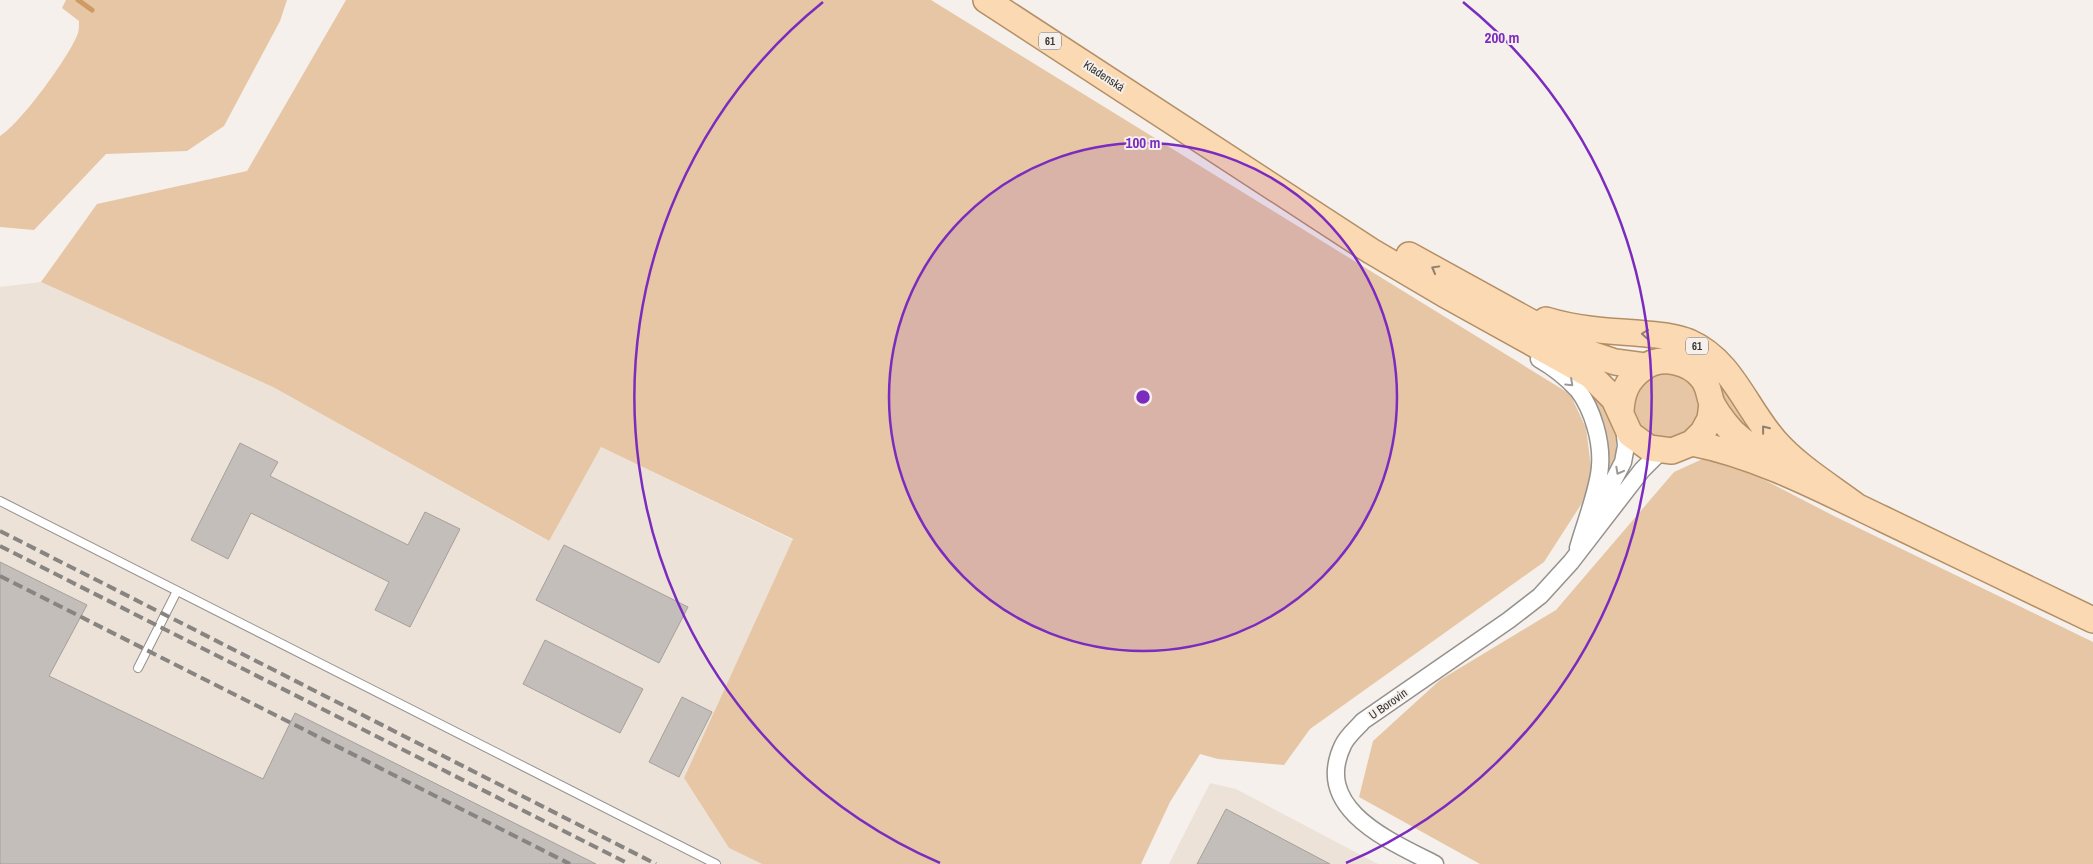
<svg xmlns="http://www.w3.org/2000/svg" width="2093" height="864" font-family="'Archivo Narrow',sans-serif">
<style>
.built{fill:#ece2d8}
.green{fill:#e6c6a4}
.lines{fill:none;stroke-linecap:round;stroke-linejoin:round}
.stream{stroke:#cf9b62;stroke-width:5}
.building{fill:#c3beba;stroke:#a4a09b}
.lane-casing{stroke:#95918c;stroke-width:10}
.street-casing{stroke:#95918c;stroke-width:19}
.primary-casing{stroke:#b48f66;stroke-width:28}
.lane{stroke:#fff;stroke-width:8}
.street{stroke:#fff;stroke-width:16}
.primary{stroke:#fbd9b3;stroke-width:25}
.rail{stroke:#888481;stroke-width:4;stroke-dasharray:10 5;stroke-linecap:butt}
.oneway{stroke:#8f7f6d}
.oneway2{stroke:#9b9a99}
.ring{fill:none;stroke:#7b2cbf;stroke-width:2.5}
.labels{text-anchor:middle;stroke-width:4;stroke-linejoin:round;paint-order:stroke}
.shield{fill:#f5f0eb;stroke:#706d6a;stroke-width:1}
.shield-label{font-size:11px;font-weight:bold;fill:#373533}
.street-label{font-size:12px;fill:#373533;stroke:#f5f0eb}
.centre{fill:#7b2cbf;stroke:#f5f0eb;stroke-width:2.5}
.ring-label{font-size:15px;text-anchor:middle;font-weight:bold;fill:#7b2cbf;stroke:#f5f0eb;stroke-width:4;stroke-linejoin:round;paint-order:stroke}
</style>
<rect width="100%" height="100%" fill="#f5f0eb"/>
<path class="built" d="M 41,282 L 273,387 L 548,541 L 601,447 L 793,540 L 684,778 L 729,848 L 762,864 L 0,864 L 0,287 Z
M 1210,783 L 1236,789 L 1378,864 L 1169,864 Z"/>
<path class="green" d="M 66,0 L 287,0 L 280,21 L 224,126 L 187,151 L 106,154 L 34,230 L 0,227 L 0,136 C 20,124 70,56 78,33 C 79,30 79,25 79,21 L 62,8 Z
M 346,0 L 931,0 L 1570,394 L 1586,428 L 1592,475 L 1582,503 L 1544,562 L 1310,729 L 1284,765 L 1218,759 L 1200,754 L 1170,802 L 1141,864 L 762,864 L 729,848 L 684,778 L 793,539 L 601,447 L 549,541 L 273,387 L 41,282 L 97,204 L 247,171 Z
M 1713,368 L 1764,446 L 1726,412 L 1723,396 Z
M 1658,370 C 1665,371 1678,371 1684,375 C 1692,379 1696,389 1698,397 C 1707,442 1644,455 1631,412 C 1630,407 1631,399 1632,393 Z
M 1582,384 L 1605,401 L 1616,436 L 1616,454 L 1612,470 L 1610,471 L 1607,448 Z
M 1709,456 L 1751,473 L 1834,516 L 2093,642 L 2093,864 L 1480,864 L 1359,797 L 1373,741 L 1440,680 L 1556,610 L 1674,472 Z"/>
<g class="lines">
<path class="stream" d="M 78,0 L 92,10"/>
</g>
<path class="building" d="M 240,443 L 278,462 L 270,476 L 408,545 L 425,512 L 460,529 L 410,627 L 375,610 L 389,582 L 251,513 L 228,559 L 191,540 Z
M 564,545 L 688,607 L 659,663 L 536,600 Z
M 0,562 L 87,605 L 49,676 L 263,779 L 295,713 L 596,864 L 0,864 Z
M 545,640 L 643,689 L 620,733 L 523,684 Z
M 682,697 L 712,712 L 679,777 L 649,762 Z
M 1226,809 L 1330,864 L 1197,864 Z"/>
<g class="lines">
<defs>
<path id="lane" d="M 0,501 L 716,864
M 138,668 L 177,591"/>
<path id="street" d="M 1539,359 C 1553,367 1567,378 1578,390 C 1593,410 1602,442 1600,466 C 1599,488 1584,526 1578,548
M 1593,520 L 1623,462 L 1626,446 L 1624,425
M 1435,864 C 1390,841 1312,809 1343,745 C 1347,736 1357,728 1363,721 L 1509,620 L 1540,596 L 1571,562 L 1642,470 L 1661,451"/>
<path id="primary" d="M 986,0 L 1371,251 L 1444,294 L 1590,375 L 1614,399 L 1630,434 L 1649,448 L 1672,451 L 1692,443 L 1703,432 L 1710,419 L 1712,403
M 1409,255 L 1585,352 L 1615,362 L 1645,366
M 1546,320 C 1575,329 1605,331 1636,333 C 1653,335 1672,335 1689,342 C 1732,361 1745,407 1775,441 C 1797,466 1828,485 1855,505
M 1621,411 C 1622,393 1627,380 1642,369 C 1660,354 1690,361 1703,379 C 1709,387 1709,396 1712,404 C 1716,411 1720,417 1725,423 C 1735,437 1749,446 1764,454
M 1692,443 C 1759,456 1822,490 1883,519 C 1953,553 2023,586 2093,620"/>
</defs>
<use href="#lane" class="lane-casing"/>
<use href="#street" class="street-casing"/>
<use href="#primary" class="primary-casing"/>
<use href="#lane" class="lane"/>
<use href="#street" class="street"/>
<use href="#primary" class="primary"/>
<path class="rail" d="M 0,531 L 656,864
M 0,546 L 629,864
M 0,576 L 570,864"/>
</g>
<defs><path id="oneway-chevron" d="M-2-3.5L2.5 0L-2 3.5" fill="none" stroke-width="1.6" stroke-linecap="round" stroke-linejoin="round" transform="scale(1.25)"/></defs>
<g class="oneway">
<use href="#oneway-chevron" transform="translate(1435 269) rotate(-151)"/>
<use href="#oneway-chevron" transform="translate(1645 334) rotate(-175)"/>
<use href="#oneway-chevron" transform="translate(1765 429) rotate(-129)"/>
</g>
<g class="oneway2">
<use href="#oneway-chevron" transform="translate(1570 383) rotate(43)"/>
<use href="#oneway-chevron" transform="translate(1619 471) rotate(118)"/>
</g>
<circle cx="1143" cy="397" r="254" fill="#7b2cbf" fill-opacity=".12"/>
<g class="ring">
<circle cx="1143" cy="397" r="254"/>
<path d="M940 863A508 508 0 0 1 823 2M1463 2A508 508 0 0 1 1346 863"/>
</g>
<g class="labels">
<g class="shield">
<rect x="1039" y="32.5" width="22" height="17" rx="4"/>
<rect x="1686" y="337.5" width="22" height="17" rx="4"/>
</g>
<g class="shield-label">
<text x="1050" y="45">61</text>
<text x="1697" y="350">61</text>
</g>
<g class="street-label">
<text transform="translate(1104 76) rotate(33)" y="4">Kladenská</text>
<text transform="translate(1388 704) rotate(-35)" y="4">U Borovin</text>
</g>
</g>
<circle cx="1143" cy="397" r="8" class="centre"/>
<g class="ring-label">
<text x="1502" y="43">200 m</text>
<text x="1143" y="148">100 m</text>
</g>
</svg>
